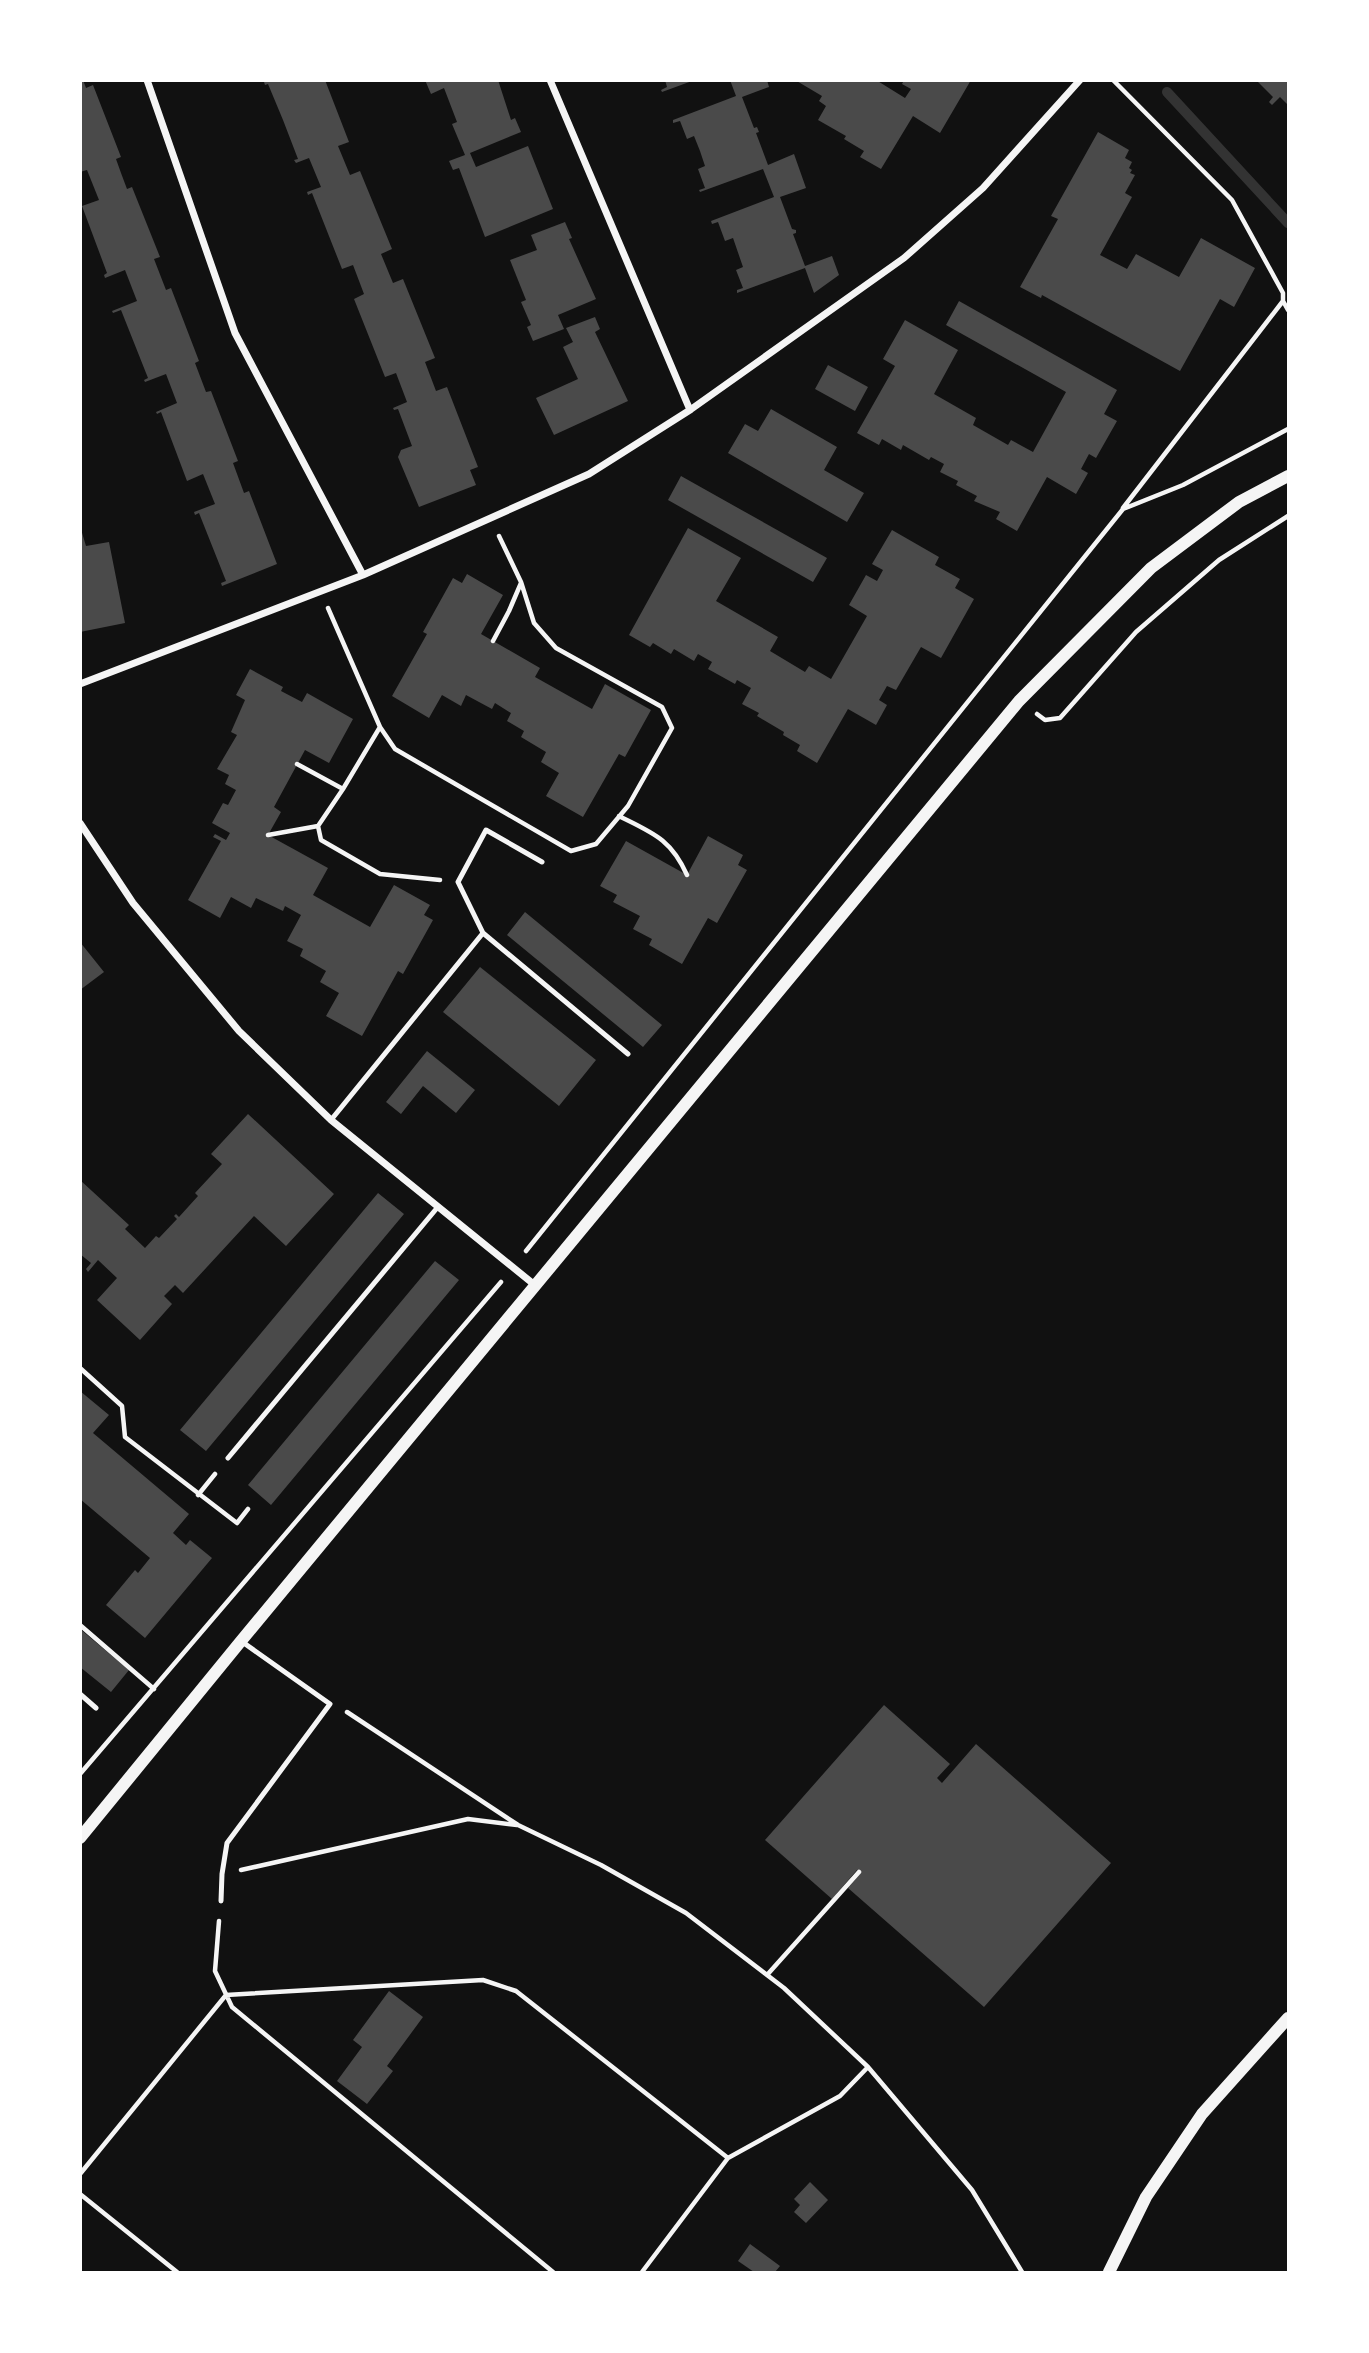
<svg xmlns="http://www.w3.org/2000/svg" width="1369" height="2353" font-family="Roboto,sans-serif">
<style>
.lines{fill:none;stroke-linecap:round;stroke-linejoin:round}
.stream{stroke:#333;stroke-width:10}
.building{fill:#4a4a4a}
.path{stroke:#f5f5f5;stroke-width:4.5}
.service{stroke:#f5f5f5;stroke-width:5}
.minor{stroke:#f5f5f5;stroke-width:7}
.tertiary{stroke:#f5f5f5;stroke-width:12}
</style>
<rect width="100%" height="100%" fill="#111"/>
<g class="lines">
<path class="stream" d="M 1167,92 L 1288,223"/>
</g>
<path class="building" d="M 80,80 L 83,80 L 86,88 L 93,85 L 121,157 L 116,159 L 121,173 L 127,189 L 132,187 L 160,257 L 154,259 L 166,290 L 171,288 L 199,361 L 195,363 L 206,392 L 211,391 L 238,461 L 233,463 L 244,493 L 249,491 L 277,564 L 222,586 L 221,583 L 226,581 L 199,513 L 195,515 L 194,512 L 215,504 L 203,474 L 187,481 L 161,412 L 157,414 L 156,412 L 177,403 L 166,374 L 145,382 L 144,380 L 148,378 L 121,310 L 113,313 L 112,311 L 137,301 L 125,270 L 105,278 L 104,275 L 107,273 L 82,206 L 99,200 L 87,170 L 80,172 Z
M 268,80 L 325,80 L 349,142 L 338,146 L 350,175 L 360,171 L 392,249 L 381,254 L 393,283 L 403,279 L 435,358 L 425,362 L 436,391 L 447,387 L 478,467 L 470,470 L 476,485 L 419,507 L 398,457 L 401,450 L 412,446 L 398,409 L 394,410 L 393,408 L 407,402 L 396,373 L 385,377 L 354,299 L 364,294 L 353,265 L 342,269 L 312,193 L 308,195 L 307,192 L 321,187 L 309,158 L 296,163 L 294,160 L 298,159 L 283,120 L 268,84 L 265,85 L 264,82 Z
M 425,80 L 498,80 L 511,120 L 515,118 L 521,132 L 470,153 L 476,167 L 528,146 L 553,209 L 485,237 L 459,168 L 453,170 L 449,161 L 465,155 L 452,124 L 457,122 L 444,88 L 431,94 Z
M 665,80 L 692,80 L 692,81 L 662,92 L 661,90 L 667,87 Z
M 730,80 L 767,80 L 769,87 L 742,97 L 754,128 L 757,127 L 759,132 L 756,133 L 768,165 L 794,154 L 806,188 L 780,197 L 792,229 L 796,230 L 796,233 L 793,234 L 805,266 L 832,256 L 839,275 L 814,293 L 805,268 L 737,293 L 737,290 L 743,288 L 736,270 L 743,267 L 733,238 L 725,241 L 718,222 L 712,224 L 711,221 L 774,197 L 763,169 L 700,192 L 699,190 L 705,188 L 698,169 L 705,166 L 700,151 L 694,136 L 687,139 L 680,121 L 673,123 L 673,120 L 736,96 Z
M 795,80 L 865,80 L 868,82 L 876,80 L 905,98 L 911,89 L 902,84 L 904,80 L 971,80 L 940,133 L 913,116 L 881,169 L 860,157 L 864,151 L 844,139 L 846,136 L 818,120 L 826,106 L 819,101 L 822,96 Z
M 1256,80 L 1288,80 L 1288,105 L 1280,97 L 1272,105 L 1269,102 L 1273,97 Z
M 1098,132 L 1129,150 L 1125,158 L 1132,162 L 1129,168 L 1132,170 L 1130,173 L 1135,175 L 1125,193 L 1132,197 L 1100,255 L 1127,269 L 1136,254 L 1179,277 L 1201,238 L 1255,268 L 1234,307 L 1220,299 L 1180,371 L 1042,295 L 1041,298 L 1020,287 L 1058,219 L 1051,216 Z
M 565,222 L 572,238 L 569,239 L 596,299 L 558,315 L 564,329 L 533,341 L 527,327 L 531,325 L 521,302 L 526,300 L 510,260 L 537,250 L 531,235 Z
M 959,301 L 1117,390 L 1104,414 L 1117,421 L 1096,458 L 1089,454 L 1081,469 L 1088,473 L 1076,494 L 1047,477 L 1017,531 L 996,519 L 1000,512 L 974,501 L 977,496 L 956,485 L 958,481 L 940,472 L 944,464 L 931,457 L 929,460 L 903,445 L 901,450 L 882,439 L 879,445 L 857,433 L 895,366 L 883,359 L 905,320 L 958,350 L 934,394 L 976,418 L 973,425 L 1008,445 L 1011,440 L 1033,452 L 1066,392 L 946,325 Z
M 595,317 L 600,329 L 595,332 L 628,401 L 554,435 L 536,398 L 578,379 L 563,347 L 573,342 L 566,328 Z
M 828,365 L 868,387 L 855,411 L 815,389 Z
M 771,409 L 837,447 L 824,470 L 864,493 L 847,522 L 728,453 L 745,424 L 758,431 Z
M 681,476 L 827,558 L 813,582 L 668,500 Z
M 80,526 L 86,546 L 109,542 L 125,623 L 80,632 Z
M 688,528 L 741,558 L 716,601 L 778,637 L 770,651 L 805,672 L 809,666 L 831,679 L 867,616 L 849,605 L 866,575 L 877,581 L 883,570 L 872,564 L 892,530 L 939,557 L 935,565 L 960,579 L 955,588 L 974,599 L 941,658 L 921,647 L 896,690 L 887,686 L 879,700 L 887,705 L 876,725 L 848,709 L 817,763 L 797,751 L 800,745 L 783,735 L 784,732 L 757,716 L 759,713 L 742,704 L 751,688 L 737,680 L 735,684 L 708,669 L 712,662 L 698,654 L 694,661 L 674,649 L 671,654 L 653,643 L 650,647 L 629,635 Z
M 467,574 L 503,595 L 481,634 L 540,668 L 535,677 L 592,709 L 605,684 L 651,710 L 625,757 L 619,754 L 583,817 L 546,796 L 559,773 L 541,762 L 546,752 L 521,737 L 524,731 L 507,721 L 511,713 L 495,703 L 492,709 L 466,695 L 461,706 L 442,695 L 429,718 L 392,696 L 427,634 L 423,632 L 453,578 L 462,583 Z
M 250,669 L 283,687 L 281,691 L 302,702 L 307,693 L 353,719 L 329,763 L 305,750 L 274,807 L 281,812 L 268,835 L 328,868 L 313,895 L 370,927 L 394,885 L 430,905 L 424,915 L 433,920 L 403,974 L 398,971 L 362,1036 L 326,1016 L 339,993 L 320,982 L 326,971 L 300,956 L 303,949 L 287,941 L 301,915 L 285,906 L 283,911 L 256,898 L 251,908 L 231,897 L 220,918 L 188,900 L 221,841 L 213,837 L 215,834 L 226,840 L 230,833 L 212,823 L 223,803 L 228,805 L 236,790 L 225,784 L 229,775 L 217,769 L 237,735 L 231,732 L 245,700 L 236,695 Z
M 708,836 L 743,855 L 738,865 L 747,870 L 717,923 L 708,918 L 682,964 L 649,945 L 652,939 L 633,929 L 640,916 L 613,902 L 617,895 L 600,886 L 626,841 L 687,875 Z
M 525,912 L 662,1025 L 643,1047 L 507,935 Z
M 80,942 L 104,972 L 80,990 Z
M 480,967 L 596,1060 L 559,1106 L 443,1012 Z
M 427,1051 L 475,1090 L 456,1113 L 423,1086 L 401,1114 L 386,1102 Z
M 248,1114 L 334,1194 L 286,1246 L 254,1216 L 183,1293 L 175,1285 L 164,1296 L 172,1304 L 140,1340 L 97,1300 L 117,1278 L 98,1260 L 88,1272 L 86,1269 L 91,1263 L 80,1254 L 80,1180 L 129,1225 L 125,1229 L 145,1248 L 156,1236 L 159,1238 L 177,1219 L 174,1216 L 176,1214 L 179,1217 L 198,1196 L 195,1193 L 222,1164 L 211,1154 Z
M 378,1193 L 404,1214 L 206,1451 L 180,1430 Z
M 435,1261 L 459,1280 L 271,1505 L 248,1485 Z
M 80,1391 L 109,1415 L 93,1433 L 189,1514 L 173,1533 L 186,1545 L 190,1540 L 212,1558 L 145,1638 L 106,1605 L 135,1570 L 138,1573 L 150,1558 L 80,1499 Z
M 80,1629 L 129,1670 L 111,1692 L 80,1667 Z
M 884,1705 L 950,1764 L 937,1778 L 942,1783 L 976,1744 L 1111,1863 L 984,2007 L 848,1888 L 860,1874 L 857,1870 L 832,1899 L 765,1840 Z
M 389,1991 L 423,2017 L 387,2066 L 393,2071 L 367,2104 L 337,2081 L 362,2047 L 353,2040 Z
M 810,2182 L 828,2200 L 806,2223 L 794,2212 L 800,2205 L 794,2199 Z
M 750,2244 L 780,2266 L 775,2272 L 754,2272 L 738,2261 Z"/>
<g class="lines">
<path class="path" d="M 1113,80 L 1232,200 L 1283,293 L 1283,301 L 1288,310
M 1123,508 L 1283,301
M 328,608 L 380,727 L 395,749 L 571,851 L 596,844 L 628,806 L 672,728 L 662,707 L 556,648 L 534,623 L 521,582 L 499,536
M 493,641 L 509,611 L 521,583
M 1037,714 L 1045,720 L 1060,718 L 1136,632 L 1219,560 L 1288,516
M 297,764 L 343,789 L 380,727
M 619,816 C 653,833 671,839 687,875
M 318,826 L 321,840 L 380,874 L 440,880
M 268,835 L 318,826 L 343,789
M 526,1251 L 1123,509 L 1183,485 L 1288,429
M 80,1368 L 122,1406 L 125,1437 L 237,1523 L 248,1509
M 198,1495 L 215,1474
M 80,1625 L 154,1689
M 347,1712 L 518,1825 L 601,1865 L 686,1913 L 784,1988 L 868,2067 L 972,2190 L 1022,2272
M 80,1774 L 501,1282
M 241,1870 L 468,1819 L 517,1825
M 219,1921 L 215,1971 L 232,2007 L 553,2272
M 767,1975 L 859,1872
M 728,2158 L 840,2096 L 868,2067
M 80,2174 L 226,1995 L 483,1980 L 516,1991 L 728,2158 L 642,2272
M 80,2194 L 177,2272"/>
<path class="service" d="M 483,933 L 628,1054
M 331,1120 L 483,933 L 458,882 L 486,830 L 542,862
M 228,1458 L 437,1208
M 80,1694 L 96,1708
M 221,1901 L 222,1874 L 227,1843 L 330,1704 L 241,1641"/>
<path class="minor" d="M 147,80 L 235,333 L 363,575
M 550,80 L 690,410
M 80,684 L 363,575 L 589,474 L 690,410 L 904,258 L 983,188 L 1080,80
M 80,823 L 133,903 L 239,1031 L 331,1120 L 536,1286"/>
<path class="tertiary" d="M 80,1838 L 241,1641 L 1019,701 L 1151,568 L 1239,502 L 1288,476
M 1109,2272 L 1146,2197 L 1202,2114 L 1288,2018"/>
</g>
<rect width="1369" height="2353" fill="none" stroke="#ffffff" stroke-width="164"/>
</svg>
